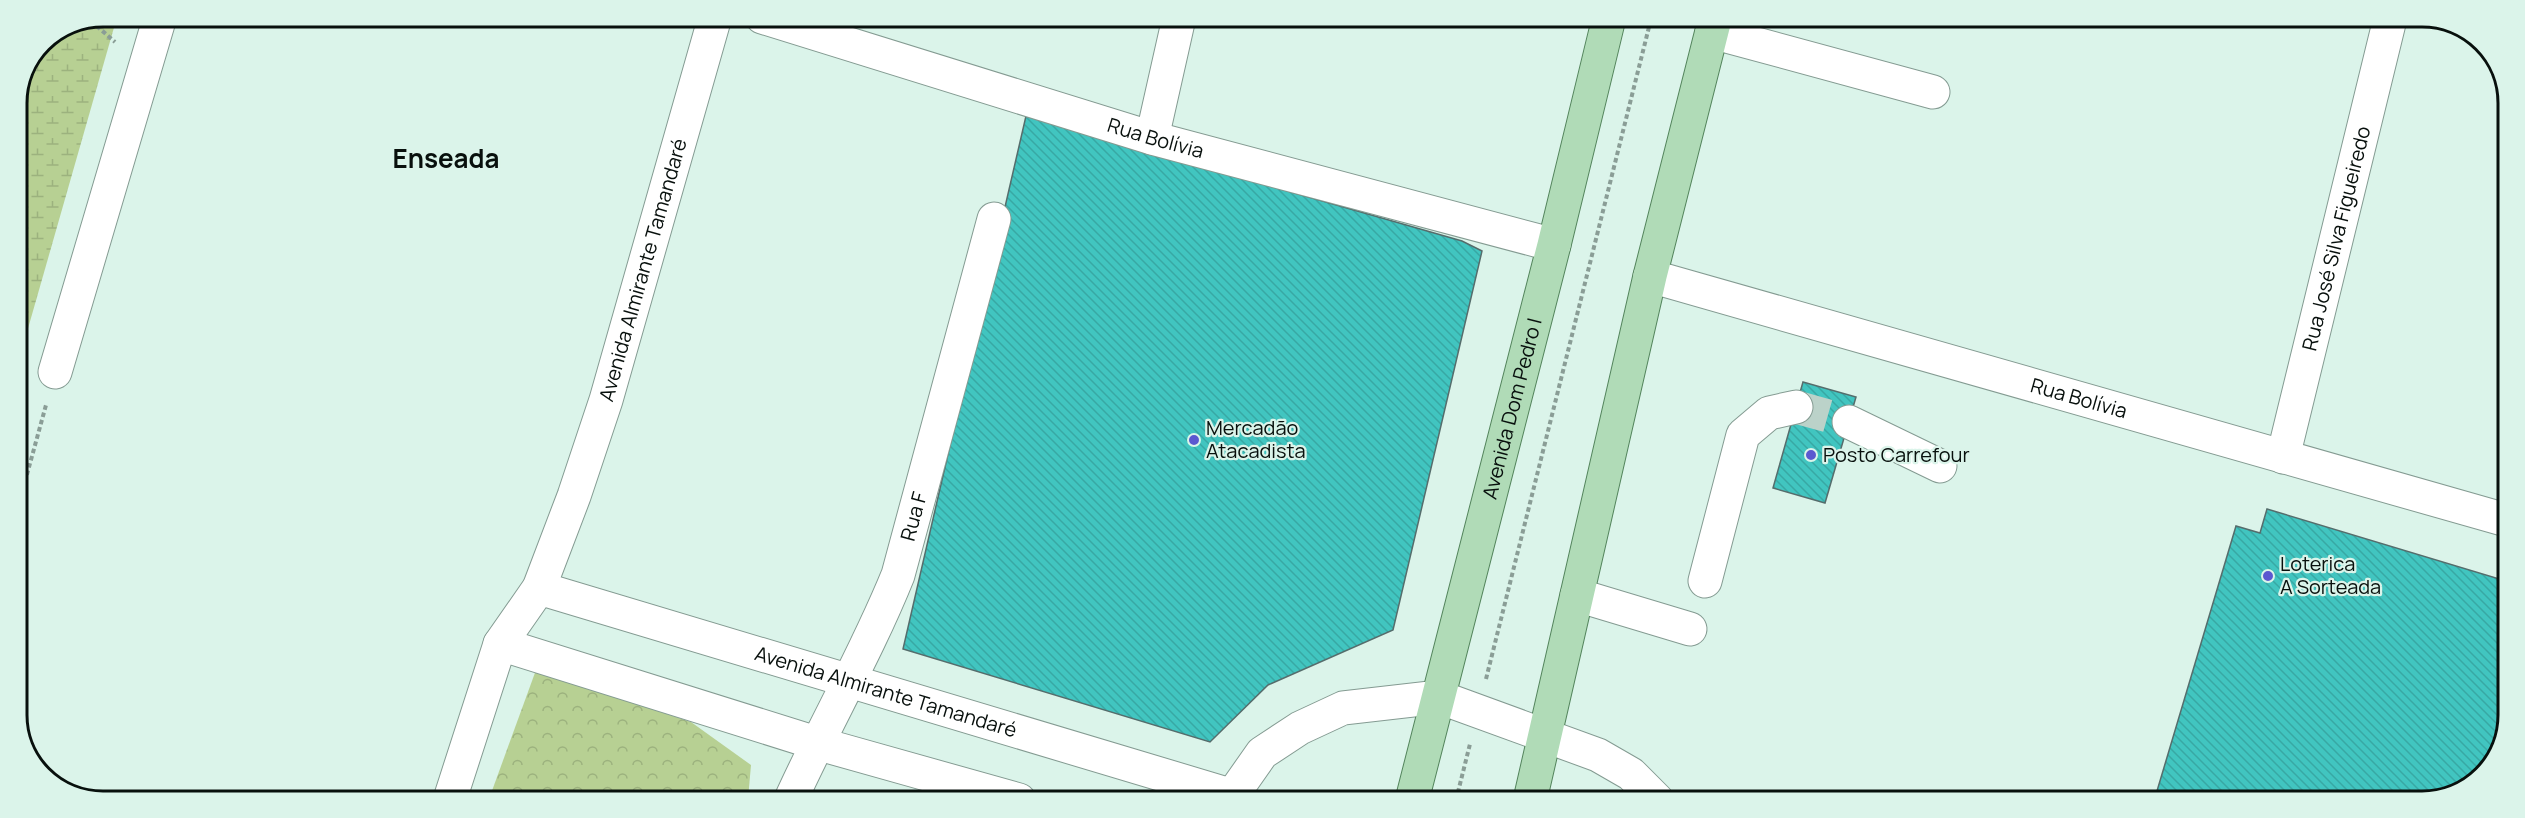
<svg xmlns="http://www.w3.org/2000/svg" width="2525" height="818" font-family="Manrope,sans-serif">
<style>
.forest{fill:url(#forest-crowns)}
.wetland{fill:url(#wetland-marsh)}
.building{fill:url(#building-back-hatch);stroke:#556d6c;stroke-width:1.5}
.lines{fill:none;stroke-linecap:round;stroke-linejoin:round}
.minor-tunnel{stroke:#bbd2c9;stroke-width:33;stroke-dasharray:33 16;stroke-linecap:butt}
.minor-casing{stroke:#849b92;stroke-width:35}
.major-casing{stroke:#53845c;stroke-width:35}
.path{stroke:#8a9d96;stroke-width:4;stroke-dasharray:4.5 3;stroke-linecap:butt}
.minor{stroke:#fff;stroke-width:33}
.major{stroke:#b0dbb7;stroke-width:33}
.poi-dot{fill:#5b58d0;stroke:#dbf4ea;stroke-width:2}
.labels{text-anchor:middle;stroke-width:4.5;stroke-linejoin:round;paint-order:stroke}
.street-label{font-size:20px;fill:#08100d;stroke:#dbf4ea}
.poi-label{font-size:20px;fill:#08100d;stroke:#dbf4ea;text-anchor:start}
.district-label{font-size:26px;font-weight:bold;fill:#08100d;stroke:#dbf4ea}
.rim{fill:none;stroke:#08100d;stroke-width:3}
</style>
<defs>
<pattern id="forest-crowns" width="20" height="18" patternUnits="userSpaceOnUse" patternTransform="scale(1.5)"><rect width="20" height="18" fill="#b7d093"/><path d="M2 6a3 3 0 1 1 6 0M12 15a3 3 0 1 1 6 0" fill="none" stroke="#9cb27e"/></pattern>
<pattern id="wetland-marsh" width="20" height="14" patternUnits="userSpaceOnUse" patternTransform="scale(1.5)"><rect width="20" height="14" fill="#b7d093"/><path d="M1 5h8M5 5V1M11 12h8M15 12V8" fill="none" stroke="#9cb27e"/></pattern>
<pattern id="building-back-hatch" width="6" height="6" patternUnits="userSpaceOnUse" patternTransform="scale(1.5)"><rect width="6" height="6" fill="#41c5c0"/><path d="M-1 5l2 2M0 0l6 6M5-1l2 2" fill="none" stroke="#38a8a4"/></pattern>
</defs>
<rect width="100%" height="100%" fill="#dbf4ea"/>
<path class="forest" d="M 536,670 L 691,722 L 751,765 L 748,799 L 489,799 Z"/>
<path class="wetland" d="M 103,17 L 117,17 L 17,367 L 17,103 L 42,42 Z"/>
<path class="building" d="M 1026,116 L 1462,241 L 1482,251 L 1393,630 L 1268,685 L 1210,742 L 903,649 Z
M 1803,382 L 1856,397 L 1825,503 L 1773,488 Z
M 2267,509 L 2506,581 L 2505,737 L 2474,784 L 2422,801 L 2154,801 L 2236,526 L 2260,533 Z"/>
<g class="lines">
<path class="minor-tunnel" d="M 1796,407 L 1849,422"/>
<defs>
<g id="minor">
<path id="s1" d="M 762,17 L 1152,138 L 1554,245"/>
<path d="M 1712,32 L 1933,92"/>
<path d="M 1152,138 L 1179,18"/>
<path id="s2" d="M 1650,276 L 2506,520"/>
<path d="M 55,372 L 160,17"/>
<path d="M 1849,422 L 1940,466"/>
<path id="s3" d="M 2283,457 L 2390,19"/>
<path d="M 1705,581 L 1743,435 L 1769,413 L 1796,407"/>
<path id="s4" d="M 539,588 L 1230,795"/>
<path d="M 1577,595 L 1690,629"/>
<path d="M 500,644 L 816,743 L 1019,800"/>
<path id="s5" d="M 450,799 L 500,644 L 539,588 L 574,496 L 606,400 L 715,17"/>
<path id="s6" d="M 791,799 C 825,724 867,652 898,575 L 994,219"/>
<path d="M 1229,800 L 1262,753 L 1300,728 L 1343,708 L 1439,697 L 1598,755 L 1631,774 L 1657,800"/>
</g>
<g id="major">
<path id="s7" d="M 1412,800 L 1554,245 L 1609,18"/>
<path d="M 1530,800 L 1650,276 L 1715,19"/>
</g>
</defs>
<use href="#minor" class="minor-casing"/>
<use href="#major" class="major-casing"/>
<path class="path" d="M 91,21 L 115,42
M 17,511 L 46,405
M 1486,679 L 1651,19
M 1456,800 L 1470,744"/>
<use href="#minor" class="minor"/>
<use href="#major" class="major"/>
</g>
<g class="poi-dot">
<circle cx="1194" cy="440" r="6"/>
<circle cx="1811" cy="455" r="6"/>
<circle cx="2268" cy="576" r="6"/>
</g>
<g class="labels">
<g class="street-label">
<text dy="7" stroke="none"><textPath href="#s1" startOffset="412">Rua Bolívia</textPath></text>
<text dy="7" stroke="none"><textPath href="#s3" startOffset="225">Rua José Silva Figueiredo</textPath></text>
<text dy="7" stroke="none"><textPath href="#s5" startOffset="566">Avenida Almirante Tamandaré</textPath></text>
<text dy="7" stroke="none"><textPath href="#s2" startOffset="446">Rua Bolívia</textPath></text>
<text dy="7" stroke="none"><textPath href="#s7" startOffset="404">Avenida Dom Pedro I</textPath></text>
<text dy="7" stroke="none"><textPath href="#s6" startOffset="309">Rua F</textPath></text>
<text dy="7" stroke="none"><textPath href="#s4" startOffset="362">Avenida Almirante Tamandaré</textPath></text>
</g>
<g class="poi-label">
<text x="1206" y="435">Mercadão<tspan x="1206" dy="23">Atacadista</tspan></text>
<text x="1823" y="462">Posto Carrefour</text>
<text x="2280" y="571">Loterica<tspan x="2280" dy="23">A Sorteada</tspan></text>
</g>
<g class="district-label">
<text x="446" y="168">Enseada</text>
</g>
</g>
<path d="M0 0H2525V818H0ZM103 27H2422A76 76 0 0 1 2498 103V715A76 76 0 0 1 2422 791H103A76 76 0 0 1 27 715V103A76 76 0 0 1 103 27Z" fill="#dbf4ea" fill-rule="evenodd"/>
<path class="rim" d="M103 27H2422A76 76 0 0 1 2498 103V715A76 76 0 0 1 2422 791H103A76 76 0 0 1 27 715V103A76 76 0 0 1 103 27Z"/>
</svg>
